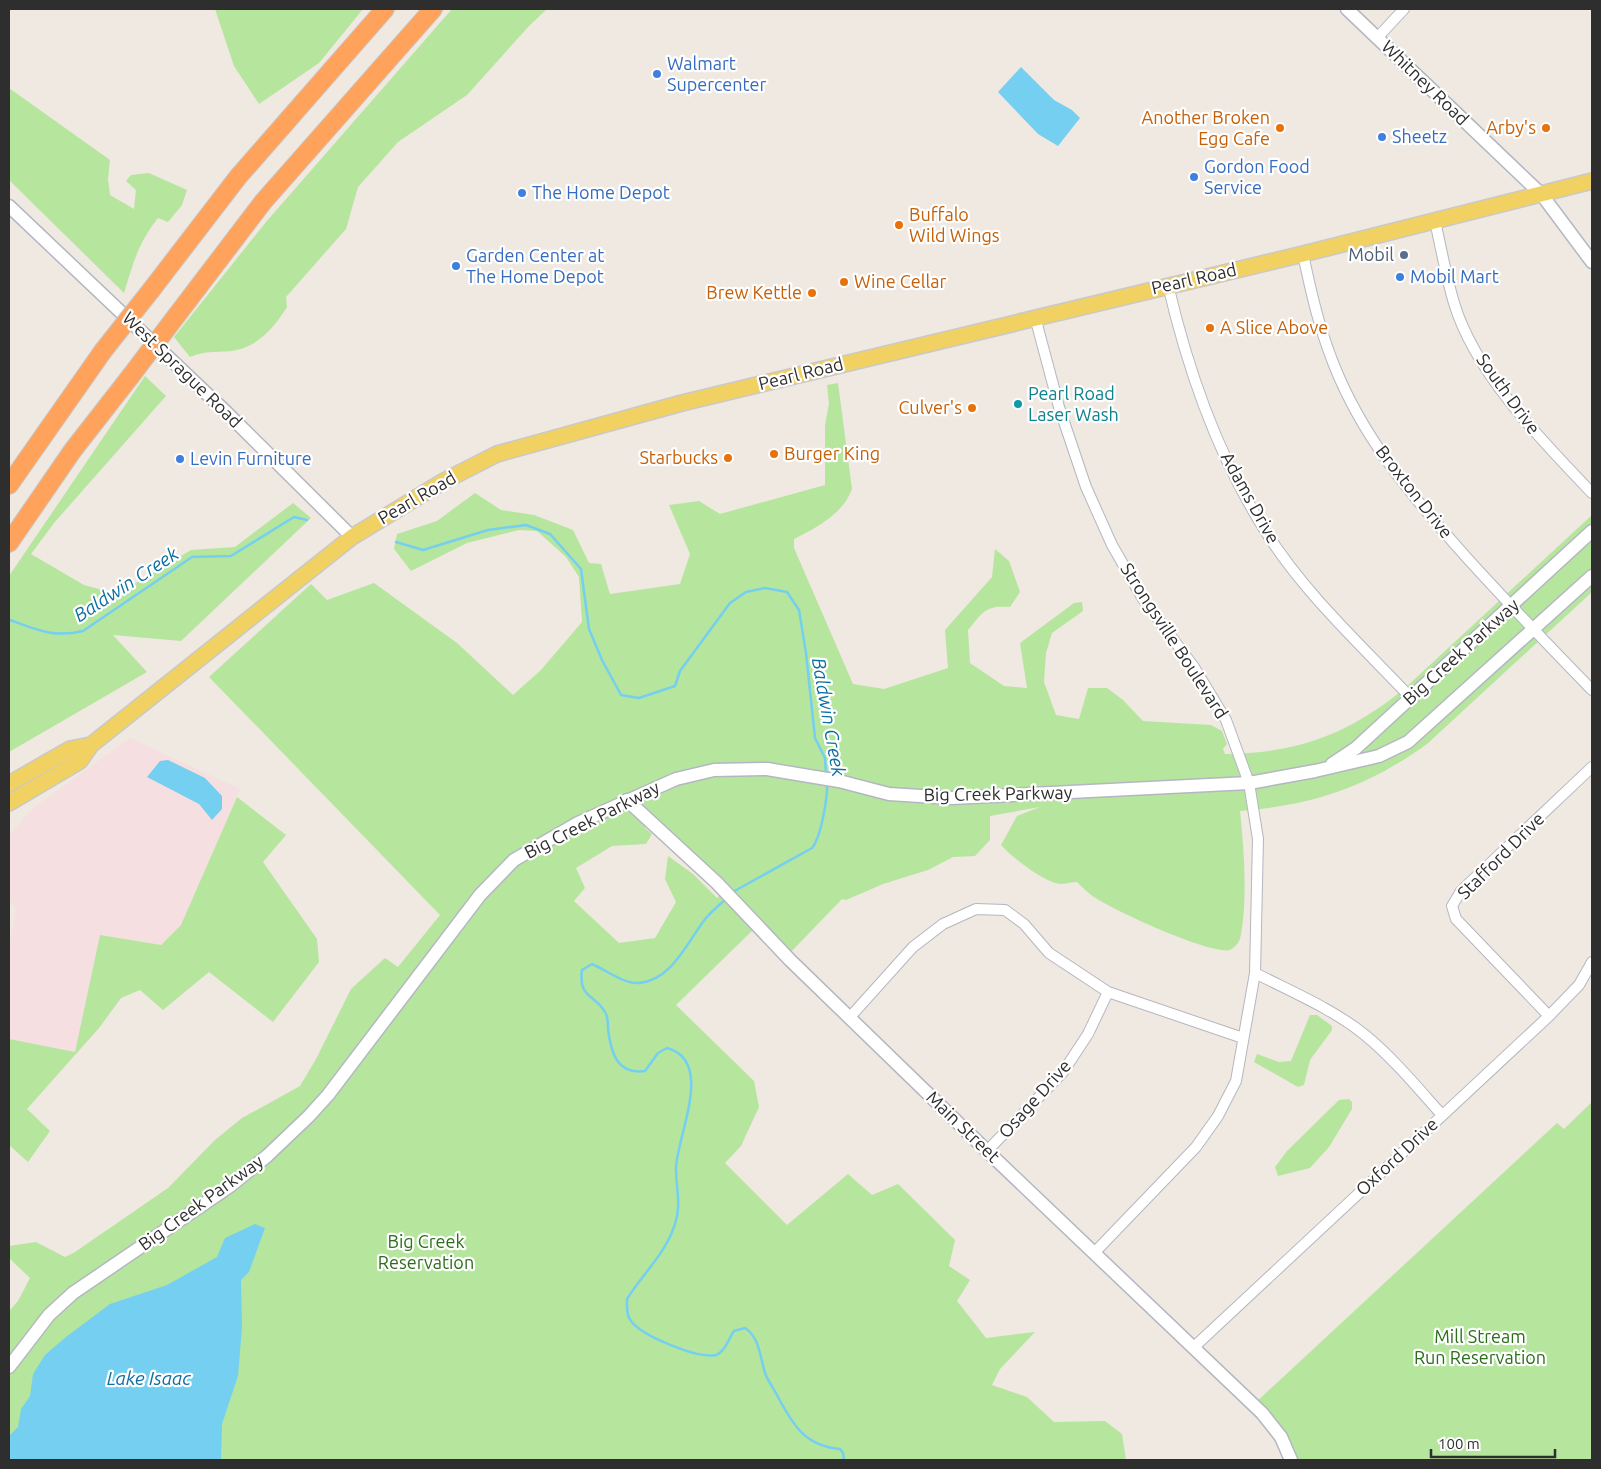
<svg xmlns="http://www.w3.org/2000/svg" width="1601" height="1469" font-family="Ubuntu,sans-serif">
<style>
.medical{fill:#f5dfe0}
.green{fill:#b6e59e;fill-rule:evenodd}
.water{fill:#75cff0}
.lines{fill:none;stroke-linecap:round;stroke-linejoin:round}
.stream{stroke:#75cff0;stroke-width:2.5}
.minor-casing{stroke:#b4b7c1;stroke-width:12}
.tertiary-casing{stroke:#b4b7c1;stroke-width:15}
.primary-casing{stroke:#c9c9c9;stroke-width:18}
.motorway-casing{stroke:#c9c9c9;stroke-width:20}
.minor{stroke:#fff;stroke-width:10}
.tertiary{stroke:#fff;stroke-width:12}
.primary{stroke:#f2d163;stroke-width:15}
.motorway{stroke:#ffa35c;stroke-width:18}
.motorway-bridge-casing{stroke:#c9c9c9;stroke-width:20;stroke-linecap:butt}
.motorway-bridge{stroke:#ffa35c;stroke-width:18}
.shop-dot{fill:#3f7fe0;stroke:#fff;stroke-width:2}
.food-dot{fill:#e8710a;stroke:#fff;stroke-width:2}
.service-dot{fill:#5c6f8a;stroke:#fff;stroke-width:2}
.culture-dot{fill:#0f9aa8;stroke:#fff;stroke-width:2}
.labels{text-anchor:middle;stroke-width:4.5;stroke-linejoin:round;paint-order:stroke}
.shop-label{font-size:18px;fill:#366cbe;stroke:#fff;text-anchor:start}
.street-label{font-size:18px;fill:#2e2e2e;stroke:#fff}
.food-label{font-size:18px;fill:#c56008;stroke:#fff;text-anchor:end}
.service-label{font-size:18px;fill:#4e5e75;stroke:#fff;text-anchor:end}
.culture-label{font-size:18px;fill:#0d838f;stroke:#fff;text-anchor:start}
.park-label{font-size:18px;fill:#2c6e1b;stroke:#fff}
.water-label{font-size:19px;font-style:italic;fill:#0d6fa3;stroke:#fff}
</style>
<rect width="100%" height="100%" fill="#efe9e1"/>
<path class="medical" d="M 130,738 L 240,789 L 181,925 L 161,945 L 100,936 L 75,1052 L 9,1039 L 9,947 L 16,908 L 9,900 L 9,836 L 33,808 Z"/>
<path class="green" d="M 215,9 L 363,9 L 319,63 L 259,104 L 234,66 Z
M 452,9 L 547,9 L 529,26 L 467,95 L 398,142 L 358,187 L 346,229 L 286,297 L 287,307 C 276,325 262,342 241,349 C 223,354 209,349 190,357 L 174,337 L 266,222 Z
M 9,88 L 110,160 L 108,179 L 110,195 L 134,209 L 136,190 L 126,181 L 131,175 L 149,173 L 187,190 L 182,205 L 168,222 L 158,218 C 138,243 133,264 124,293 L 9,180 Z
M 145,376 L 166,396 L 54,523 L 31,554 L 84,585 L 117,594 L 191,550 L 235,547 L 293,503 L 311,518 L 181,641 L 113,635 L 147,672 L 9,752 L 9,576 Z
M 838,383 L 852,489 C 843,514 816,528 794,539 L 794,548 L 853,684 L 884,689 L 948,668 L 945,630 L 992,577 L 995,549 L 1009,561 L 1020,592 L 1010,607 C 985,605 983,612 968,630 L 970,663 L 1004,686 L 1027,688 L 1020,643 L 1074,603 L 1082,602 L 1083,611 L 1052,633 L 1046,653 L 1044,682 L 1056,715 L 1079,719 L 1088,688 L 1107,688 L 1123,700 L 1143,721 L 1211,725 L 1222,731 L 1227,744 L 1223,749 L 1225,754 C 1298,753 1347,735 1404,689 L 1592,515 L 1592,592 L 1427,744 C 1367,787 1314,805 1240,811 C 1244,848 1248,903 1240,939 C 1238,944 1235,947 1230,950 C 1210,955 1110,909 1091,895 C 1086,891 1081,886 1077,882 C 1072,882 1065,884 1060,884 C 1043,882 1012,857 1001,845 L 1017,816 L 1040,807 L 990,816 L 990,840 L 975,856 L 953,857 L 928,870 L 883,884 L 846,900 L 842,899 L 788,955 L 757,926 L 676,1005 L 754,1081 L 759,1107 L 741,1146 L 725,1163 L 787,1225 L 848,1174 L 872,1195 L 898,1184 L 955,1240 L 949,1266 L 970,1280 L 957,1301 L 986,1338 L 1035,1332 L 1000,1369 L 992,1385 L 1027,1397 L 1054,1422 L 1105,1421 L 1122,1434 L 1126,1460 L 9,1460 L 9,1311 L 18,1301 L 30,1278 L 10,1259 L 9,1246 L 36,1242 L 65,1257 L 75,1252 L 168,1188 L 215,1140 L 242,1118 L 300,1086 L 316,1059 L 351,989 L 385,958 L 398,967 L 440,915 L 209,677 L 311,584 L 327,600 L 374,583 L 457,643 L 513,695 L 541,670 L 582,622 L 579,577 L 566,557 L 537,531 L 519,530 L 467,543 L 411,571 L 394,549 L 397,534 L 437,521 L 475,493 L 501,510 L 534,515 L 573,530 L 589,563 L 601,564 L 610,594 L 680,584 L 690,554 L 669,505 L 699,501 L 720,514 L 825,485 L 825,425 L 829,404 L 827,385 ZM 650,822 L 723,892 L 717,898 L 693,874 L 668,856 L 665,879 L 676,902 L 655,938 L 619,943 L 574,901 L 585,888 L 576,868 L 612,846 L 646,844 L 652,834 L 645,828 Z
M 237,797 L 286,835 L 263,862 L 317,939 L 319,962 L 273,1022 L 209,972 L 163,1010 L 140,990 L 121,998 L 99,1028 L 27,1109 L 50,1131 L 28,1162 L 9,1145 L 9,1039 L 75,1052 L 100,935 L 161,945 L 181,925 Z
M 1310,1015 L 1317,1015 L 1332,1026 L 1332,1030 L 1310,1060 L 1304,1085 L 1298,1087 L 1254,1062 L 1257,1054 L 1279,1062 L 1291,1061 Z
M 1349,1099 L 1352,1102 L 1352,1109 L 1329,1147 L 1310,1168 L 1278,1176 L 1275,1167 L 1287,1151 L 1339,1100 Z
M 1592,1102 L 1592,1460 L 1294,1460 L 1254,1404 L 1557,1123 L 1564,1129 Z"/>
<path class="water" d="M 1021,67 L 1054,100 L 1072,110 L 1080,118 L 1058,146 L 1038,134 L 998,92 Z
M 168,760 L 205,778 L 222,796 L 222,809 L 212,820 L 199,804 L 147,777 L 160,761 Z
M 255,1224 L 265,1228 L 249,1272 L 241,1280 L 242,1327 L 238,1376 L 222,1424 L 221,1460 L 9,1460 L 9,1436 L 18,1427 L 21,1409 L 30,1396 L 33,1374 L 45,1355 L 66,1337 L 110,1304 L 167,1285 L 217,1257 L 225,1238 Z"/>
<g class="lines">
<path class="stream" d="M 396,542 L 423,550 L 488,530 L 526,525 L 550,534 L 581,569 L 589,629 L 602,660 L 621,695 L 639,698 L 675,686 L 680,671 L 730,603 L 746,592 L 765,588 L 787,592 L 799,610 L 806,653 L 815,738 L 825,758 L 826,774
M 10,620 C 37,630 54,638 83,631 L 192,557 L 231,556 L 294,517 L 307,520
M 731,893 L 812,848 C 821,837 828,797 827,782
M 726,899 C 719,905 712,911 706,918 C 688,940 673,980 639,983 C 624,984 606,970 592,964 L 582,970 C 578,1000 597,994 606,1014 C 608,1018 608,1025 608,1029 C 611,1053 617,1075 645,1071 L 658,1053 L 667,1048 C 715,1061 677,1135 676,1168 C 676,1192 683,1207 672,1232 C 662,1257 641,1276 627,1299 C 627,1306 626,1315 631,1321 C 642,1336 698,1359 716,1355 C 725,1352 729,1338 734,1331 L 745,1328 C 760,1338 760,1357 765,1373 C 768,1381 774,1389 778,1397 C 793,1425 805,1446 840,1449 L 843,1453 L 844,1460"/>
<defs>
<path id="minor" d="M 1377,38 L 1404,9
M 1435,221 C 1441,248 1446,276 1454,303 C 1475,373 1542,441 1592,493
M 1303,254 C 1312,297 1321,336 1339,377 C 1369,446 1417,502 1467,558 C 1508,603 1550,647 1592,690
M 1168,285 C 1188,371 1218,457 1266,532 C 1305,594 1361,645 1411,698
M 1035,317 L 1059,407 L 1086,487 L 1112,545 L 1143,599 L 1194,667 L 1226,720 L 1249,783 L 1258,839 L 1255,973 L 1236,1081 L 1218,1116 L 1196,1147 L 1095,1252
M 1255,973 C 1292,992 1333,1009 1365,1035 C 1394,1059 1417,1087 1442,1115
M 1549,1016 L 1456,919 L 1452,906 L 1461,891 L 1592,767
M 850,1017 L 913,947 L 943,924 L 976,909 L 1005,910 L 1024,924 L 1049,953 L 1108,992 L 1243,1038
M 987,1151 L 1063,1072 L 1088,1034 L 1108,992
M 1194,1347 L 1549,1016 L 1579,985 L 1592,962"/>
<path id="tertiary" d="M 1347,9 L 1542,195 L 1592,262
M 9,206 L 226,412 L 352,537
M 1332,764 L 1356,748 L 1592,531
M 627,800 L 717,883 L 790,960 L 987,1151 L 1262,1413 L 1281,1437 L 1291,1460
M 9,1367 L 49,1315 L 73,1293 L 230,1186 L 267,1156 L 309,1116 L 328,1095 L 480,895 L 514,860 L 578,823 L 676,779 L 714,770 L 767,769 L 839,781 L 889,794 L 952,798 L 1249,783 L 1315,771 L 1379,756 L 1408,742 L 1592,576"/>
<path id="primary" d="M 9,784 L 70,749 L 91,745
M 9,803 L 80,761 L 91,745 L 352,537 L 444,481 L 497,454 L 682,403 L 1303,254 L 1592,181"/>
<path id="motorway" d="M 152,289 L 238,177 L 385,9
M 177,315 L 263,202 L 433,9
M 9,485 L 103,351
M 9,543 L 73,450 L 130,377"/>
</defs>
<use href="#minor" class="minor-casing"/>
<use href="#tertiary" class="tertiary-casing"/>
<use href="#primary" class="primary-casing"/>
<use href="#motorway" class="motorway-casing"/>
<use href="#minor" class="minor"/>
<use href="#tertiary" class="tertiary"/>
<use href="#primary" class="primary"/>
<use href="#motorway" class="motorway"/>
<defs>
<path id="motorway-bridge" d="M 103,351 L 152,289
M 130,377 L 177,315"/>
</defs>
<use href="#motorway-bridge" class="motorway-bridge-casing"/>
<use href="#motorway-bridge" class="motorway-bridge"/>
</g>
<g class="shop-dot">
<circle cx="657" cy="74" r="5"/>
<circle cx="1382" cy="137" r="5"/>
<circle cx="1194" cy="177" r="5"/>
<circle cx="522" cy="193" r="5"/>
<circle cx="456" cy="266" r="5"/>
<circle cx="1400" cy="277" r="5"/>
<circle cx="180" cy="459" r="5"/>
</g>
<g class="food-dot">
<circle cx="1280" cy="128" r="5"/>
<circle cx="1546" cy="128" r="5"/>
<circle cx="899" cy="225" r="5"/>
<circle cx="844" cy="282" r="5"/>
<circle cx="812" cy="293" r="5"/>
<circle cx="1210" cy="328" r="5"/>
<circle cx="972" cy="408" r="5"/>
<circle cx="774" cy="454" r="5"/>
<circle cx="728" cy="458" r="5"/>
</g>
<circle class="service-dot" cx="1404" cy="255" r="5"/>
<circle class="culture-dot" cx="1018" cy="404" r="5"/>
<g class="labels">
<g class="shop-label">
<text x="667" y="70">Walmart<tspan x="667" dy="21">Supercenter</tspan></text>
<text x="1392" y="143">Sheetz</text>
<text x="1204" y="173">Gordon Food<tspan x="1204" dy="21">Service</tspan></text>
<text x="532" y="199">The Home Depot</text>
<text x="466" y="262">Garden Center at<tspan x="466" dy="21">The Home Depot</tspan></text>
<text x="1410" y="283">Mobil Mart</text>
<text x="190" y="465">Levin Furniture</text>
</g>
<g class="street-label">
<text transform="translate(1425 83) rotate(44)" y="6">Whitney Road</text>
<text transform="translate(1194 279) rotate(-13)" y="6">Pearl Road</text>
<text transform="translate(182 370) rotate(44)" y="6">West Sprague Road</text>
<text transform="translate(801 374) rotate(-14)" y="6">Pearl Road</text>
<text transform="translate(1508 394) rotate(54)" y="6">South Drive</text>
<text transform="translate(1414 492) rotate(52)" y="6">Broxton Drive</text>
<text transform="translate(417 498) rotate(-30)" y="6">Pearl Road</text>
<text transform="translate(1250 498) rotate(61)" y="6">Adams Drive</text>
<text transform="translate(1174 641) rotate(57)" y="6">Strongsville Boulevard</text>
<text transform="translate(1461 652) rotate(-42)" y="6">Big Creek Parkway</text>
<text transform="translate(998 794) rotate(-1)" y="6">Big Creek Parkway</text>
<text transform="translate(592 820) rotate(-27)" y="6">Big Creek Parkway</text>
<text transform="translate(1501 856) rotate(-45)" y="6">Stafford Drive</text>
<text transform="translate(1035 1099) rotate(-48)" y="6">Osage Drive</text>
<text transform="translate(963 1127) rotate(44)" y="6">Main Street</text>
<text transform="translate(1397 1157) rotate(-43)" y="6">Oxford Drive</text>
<text transform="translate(201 1203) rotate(-36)" y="6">Big Creek Parkway</text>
</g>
<g class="food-label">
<text x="1270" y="124">Another Broken<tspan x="1270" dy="21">Egg Cafe</tspan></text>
<text x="1536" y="134">Arby's</text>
<text x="909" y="221" text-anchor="start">Buffalo<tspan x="909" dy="21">Wild Wings</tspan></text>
<text x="854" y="288" text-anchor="start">Wine Cellar</text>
<text x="802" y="299">Brew Kettle</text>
<text x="1220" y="334" text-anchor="start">A Slice Above</text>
<text x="962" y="414">Culver's</text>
<text x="784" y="460" text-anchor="start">Burger King</text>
<text x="718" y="464">Starbucks</text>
</g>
<g class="service-label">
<text x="1394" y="261">Mobil</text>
</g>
<g class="culture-label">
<text x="1028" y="400">Pearl Road<tspan x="1028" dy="21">Laser Wash</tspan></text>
</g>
<g class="park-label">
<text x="426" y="1248">Big Creek<tspan x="426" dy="21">Reservation</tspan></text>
<text x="1480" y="1343">Mill Stream<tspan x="1480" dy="21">Run Reservation</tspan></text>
</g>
<g class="water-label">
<text transform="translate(126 584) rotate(-33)" y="7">Baldwin Creek</text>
<text transform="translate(829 717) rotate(80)" y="7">Baldwin Creek</text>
<text x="149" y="1385">Lake Isaac</text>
</g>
</g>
<rect width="1601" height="1469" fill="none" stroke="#2e2e2e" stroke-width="20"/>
<path d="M1431 1449v8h124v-8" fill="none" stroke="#2e2e2e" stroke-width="2.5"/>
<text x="1438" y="1449" font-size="15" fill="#2e2e2e" stroke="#ffffff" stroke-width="4" paint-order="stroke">100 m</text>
</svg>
